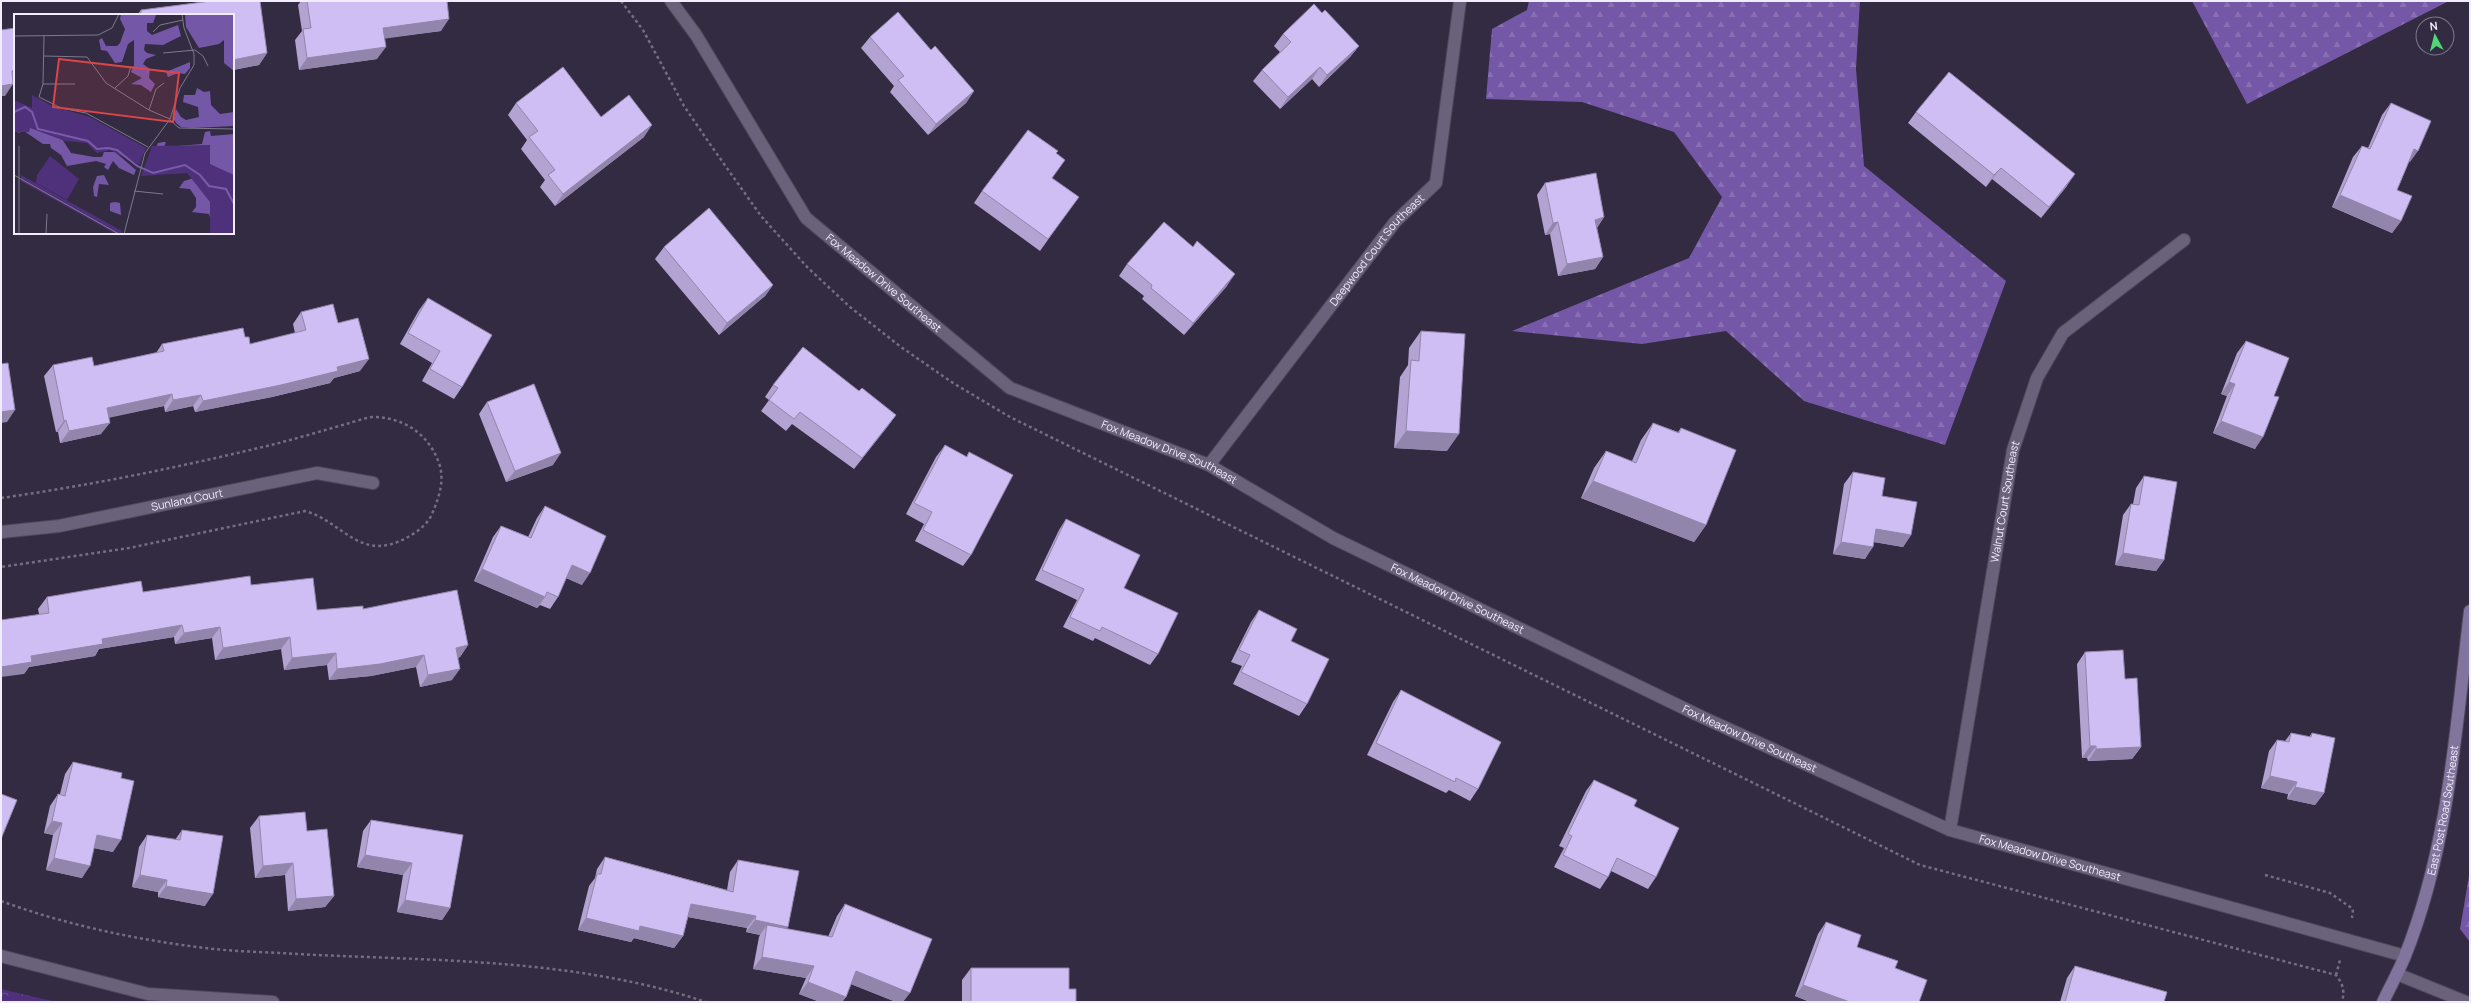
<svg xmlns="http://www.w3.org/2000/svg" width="2471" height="1003" font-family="Manrope,sans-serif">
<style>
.forest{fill:url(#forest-firs)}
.park{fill:url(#park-crowns)}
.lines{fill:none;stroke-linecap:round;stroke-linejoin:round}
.street-casing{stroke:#4e475a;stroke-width:14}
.secondary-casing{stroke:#4e475a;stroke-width:14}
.path{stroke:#746e81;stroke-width:2.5;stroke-dasharray:3 3;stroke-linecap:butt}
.street{stroke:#69627a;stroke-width:12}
.secondary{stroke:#81749d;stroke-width:12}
.wall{fill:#b2a3d2}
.shaded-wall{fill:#9185ab}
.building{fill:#cfbef4;stroke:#9185ab}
.labels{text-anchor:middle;stroke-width:4;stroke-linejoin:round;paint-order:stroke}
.street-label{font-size:11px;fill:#f1edfc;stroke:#332b41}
.inset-river{fill:none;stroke:#795bac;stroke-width:2}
.inset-road{fill:none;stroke:#7f798c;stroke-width:1}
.view{fill:#da4648;fill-opacity:0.15;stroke:#da4648;stroke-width:2}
.inset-edge{fill:none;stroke:#f1edfc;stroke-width:2}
</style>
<defs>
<pattern id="forest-firs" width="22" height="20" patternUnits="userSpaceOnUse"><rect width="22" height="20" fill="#7557a7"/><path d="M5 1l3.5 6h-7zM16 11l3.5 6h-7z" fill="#896fb4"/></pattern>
<pattern id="park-crowns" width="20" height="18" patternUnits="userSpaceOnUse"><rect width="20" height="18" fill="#4f317b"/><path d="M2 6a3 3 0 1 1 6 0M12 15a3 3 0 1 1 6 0" fill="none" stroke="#694f8f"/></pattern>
</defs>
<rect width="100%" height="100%" fill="#332b41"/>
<path class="forest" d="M 1529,1 L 1860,1 L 1856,69 L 1864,166 L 2006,281 L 1945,445 L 1804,401 L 1726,331 L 1642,344 L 1512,331 L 1689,258 L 1722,197 L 1674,132 L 1582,102 L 1486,99 L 1492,29 L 1527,10 Z
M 2192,1 L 2449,1 L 2247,104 Z
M 2470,870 L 2470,942 L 2460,929 Z"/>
<path class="park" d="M 1,989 L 56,1002 L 1,1002 Z"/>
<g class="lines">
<defs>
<g id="street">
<path id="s1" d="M 671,1 L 696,35 L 806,218 L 1010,388 L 1209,465 L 1333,538 L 1702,717 L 1950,830 L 2405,956"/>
<path id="s2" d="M 1209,465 L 1395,222 L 1436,183 L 1460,1"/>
<path id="s3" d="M 1,532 L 59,526 L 317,473 L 373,483"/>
<path id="s4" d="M 1950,830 L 2013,450 L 2037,378 L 2063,333 L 2184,240"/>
<path d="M 1,956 L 148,994 L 273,1002"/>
<path d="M 2397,974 L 2466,1002"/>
</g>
<g id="secondary">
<path id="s5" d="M 2383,1002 C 2390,987 2399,971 2405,956 C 2449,846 2456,727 2470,611"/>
</g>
</defs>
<use href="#street" class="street-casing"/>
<use href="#secondary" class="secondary-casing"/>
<path class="path" d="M 621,1 L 643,30 L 684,106 L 712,147 L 761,216 L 808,268 L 850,307 L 901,347 L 953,383 L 1010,417 L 1920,865 L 2336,975 C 2343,984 2345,991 2342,1002
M 1,498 C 93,485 185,466 275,444 C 298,438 322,431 346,424 C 354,422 364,418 372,417 C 403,417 428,433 439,463 C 445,481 439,497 432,514 C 428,524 417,532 408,537 C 360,564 344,522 305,511 L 129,548 L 1,567
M 2265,875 L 2330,893 L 2353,909 L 2352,918
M 1,901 C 69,926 142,941 214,949 C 242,952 270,952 297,954 C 434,961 574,958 706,1002
M 2336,975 L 2340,960"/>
<use href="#street" class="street"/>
<use href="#secondary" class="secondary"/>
</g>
<path class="wall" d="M 211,1 L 260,1 L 267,53 L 259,65 L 233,70 L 233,15 L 137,15 L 141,10 Z
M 301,1 L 447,1 L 441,31 L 384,38 L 377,59 L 299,70 L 295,40 L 302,31 L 298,5 Z
M 1322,13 L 1359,46 L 1350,57 L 1319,87 L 1312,79 L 1280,109 L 1253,81 L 1262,70 L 1280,52 L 1274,46 L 1283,34 Z
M 870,37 L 931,50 L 974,91 L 966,103 L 928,135 L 890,92 L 894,86 L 861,48 Z
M 516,103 L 601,117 L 644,137 L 555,206 L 540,187 L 545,180 L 521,149 L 527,140 L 508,115 Z
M 2391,103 L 2410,162 L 2409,162 L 2397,190 L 2401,221 L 2392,233 L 2332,207 L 2353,157 L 2362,146 L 2368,148 L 2382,115 Z
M 1916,112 L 2067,186 L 2041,218 L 1992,179 L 1986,187 L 1908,123 Z
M 1056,153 L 1052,178 L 1070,209 L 1040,251 L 974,203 L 982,191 Z
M 1545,183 L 1604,217 L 1597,228 L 1603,257 L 1595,269 L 1558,276 L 1550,234 L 1545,235 L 1537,195 Z
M 664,247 L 773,285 L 765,296 L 719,335 L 655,259 Z
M 1127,264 L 1227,286 L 1184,335 L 1142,299 L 1144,296 L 1119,276 Z
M 428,298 L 462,387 L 454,399 L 422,381 L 432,363 L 400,344 L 419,310 Z
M 301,312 L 338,323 L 360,371 L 334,378 L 330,383 L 272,397 L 195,412 L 193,406 L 165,412 L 164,406 L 109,417 L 101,434 L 60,443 L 58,432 L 56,432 L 44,376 L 53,365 L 94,366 L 156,353 L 162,344 L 245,337 L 250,344 L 295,333 L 293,324 Z
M 1421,331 L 1447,451 L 1394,448 L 1400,377 L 1408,365 L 1409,348 Z
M 2246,341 L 2274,396 L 2255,449 L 2213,433 L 2227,396 L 2221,394 L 2237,353 Z
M 773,385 L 859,391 L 896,415 L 888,426 L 854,469 L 792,424 L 786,431 L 761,411 L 769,400 L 765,397 Z
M 487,402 L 553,465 L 506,482 L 479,414 Z
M 1653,423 L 1678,432 L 1681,428 L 1706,525 L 1694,542 L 1581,498 L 1594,468 L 1606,451 L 1632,461 L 1641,440 Z
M 945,445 L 966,457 L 969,452 L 971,555 L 963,566 L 915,541 L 924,524 L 906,514 L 936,457 Z
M 1853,472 L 1882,496 L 1911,535 L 1903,547 L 1874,542 L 1865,559 L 1833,554 L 1844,484 Z
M 2144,476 L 2164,560 L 2156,571 L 2115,565 L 2123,515 L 2131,504 L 2133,504 L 2136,488 Z
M 545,506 L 582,585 L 566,578 L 558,597 L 550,609 L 540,605 L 537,608 L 474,581 L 493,537 L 501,526 L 528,537 L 537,518 Z
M 1066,519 L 1124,588 L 1158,654 L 1150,665 L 1095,638 L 1093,641 L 1063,627 L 1077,600 L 1035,580 L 1059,530 Z
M 251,585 L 317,610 L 363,609 L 468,645 L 460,657 L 458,658 L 452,680 L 420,687 L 416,667 L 371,676 L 329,680 L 327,665 L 284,670 L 281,649 L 215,660 L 212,638 L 175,644 L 174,637 L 99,649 L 95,656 L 29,667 L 24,674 L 39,614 L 38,609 L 47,597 L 143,592 Z
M 1259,610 L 1291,641 L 1307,704 L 1299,716 L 1233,684 L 1242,666 L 1231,662 L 1251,622 Z
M 2085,652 L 2125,679 L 2141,747 L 2132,759 L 2088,761 L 2087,758 L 2082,758 L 2077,664 Z
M 1401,690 L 1478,789 L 1470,801 L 1449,790 L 1446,793 L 1367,755 L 1393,702 Z
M 2291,733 L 2309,737 L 2312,733 L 2324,793 L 2315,805 L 2287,799 L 2288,794 L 2261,788 L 2269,751 L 2277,740 L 2285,741 Z
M 73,762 L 121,778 L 113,852 L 94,848 L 82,878 L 46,870 L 53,835 L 44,833 L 50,806 L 58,794 L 60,794 L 65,774 Z
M 1594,780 L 1634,806 L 1656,877 L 1648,889 L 1611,871 L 1608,877 L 1600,889 L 1554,867 L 1564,848 L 1559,846 L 1586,791 Z
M 259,816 L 307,831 L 334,896 L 325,907 L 288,911 L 285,875 L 255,878 L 250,828 Z
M 371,820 L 463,835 L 450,908 L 442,920 L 397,912 L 403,875 L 357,867 L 363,831 Z
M 182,830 L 205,906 L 158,897 L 158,892 L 132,887 L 139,847 L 147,835 L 175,840 Z
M 605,857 L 727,890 L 730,872 L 738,860 L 787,929 L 828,937 L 837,916 L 845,904 L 896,1002 L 851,984 L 846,997 L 842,1002 L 820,1002 L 799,994 L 806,978 L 753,969 L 759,937 L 760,935 L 746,932 L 747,928 L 688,917 L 683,936 L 674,948 L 634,938 L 631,942 L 578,930 L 589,886 L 595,878 L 597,869 Z
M 1826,922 L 1857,947 L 1895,968 L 1919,1002 L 1810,1002 L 1795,996 L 1818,934 Z
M 2075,966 L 2164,1002 L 2060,1002 L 2067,978 Z
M 971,968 L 1069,989 L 1076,1002 L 962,1002 L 962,980 Z"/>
<path class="shaded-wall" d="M 449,19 L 441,31 L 375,40 L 383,28 Z
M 1359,46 L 1350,57 L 1319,87 L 1327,75 Z
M 386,47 L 377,59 L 299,70 L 307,58 Z
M 267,53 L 259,65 L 233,70 L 233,60 Z
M 1320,67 L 1312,79 L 1280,109 L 1288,97 Z
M 15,70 L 15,81 L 3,82 L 12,71 Z
M 13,84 L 5,96 L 1,96 L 1,86 Z
M 974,91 L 966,103 L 928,135 L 936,124 Z
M 652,125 L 644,137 L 555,206 L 563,194 Z
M 2414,149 L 2418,151 L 2410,162 L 2406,161 Z
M 2001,168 L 1992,179 L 1986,187 L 1994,175 Z
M 2075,174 L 2067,186 L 2041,218 L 2049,207 Z
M 2340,195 L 2401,221 L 2392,233 L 2332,207 Z
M 1604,217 L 1596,229 L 1595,220 Z
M 1558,222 L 1550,234 L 1545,235 L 1553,223 Z
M 1603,257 L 1595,269 L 1558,276 L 1567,264 Z
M 1235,274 L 1227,286 L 1184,335 L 1193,323 Z
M 773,285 L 765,296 L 719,335 L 727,323 Z
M 369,359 L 360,371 L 334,378 L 330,383 L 272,397 L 195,412 L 203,401 Z
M 2229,382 L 2235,384 L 2227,396 L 2221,394 Z
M 172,394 L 164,406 L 99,420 L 107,408 Z
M 201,395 L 193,406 L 165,412 L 173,400 Z
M 15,410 L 7,422 L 1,423 L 1,412 Z
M 896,415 L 888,426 L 854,469 L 862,458 Z
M 66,420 L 58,432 L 56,432 L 64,421 Z
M 2221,421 L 2263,437 L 2255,449 L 2213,433 Z
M 110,423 L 101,434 L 60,443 L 69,431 Z
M 1406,431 L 1459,434 L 1447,451 L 1394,448 Z
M 561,453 L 553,465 L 506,482 L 515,471 Z
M 1593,481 L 1706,525 L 1694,542 L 1581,498 Z
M 1876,529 L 1911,535 L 1903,547 L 1868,541 Z
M 1841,542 L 1873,547 L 1865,559 L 1833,554 Z
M 2123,553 L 2164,560 L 2156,571 L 2115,565 Z
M 572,565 L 590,573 L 582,585 L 564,577 Z
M 482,569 L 545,597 L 537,608 L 474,581 Z
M 182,625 L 174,637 L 99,649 L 95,656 L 29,667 L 24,674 L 1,677 L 1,667 L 31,656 L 102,639 Z
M 220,627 L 212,638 L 175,644 L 184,633 Z
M 290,637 L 281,649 L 215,660 L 223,648 Z
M 468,645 L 460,657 L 448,660 L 456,648 Z
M 336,653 L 327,665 L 284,670 L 292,658 Z
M 424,655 L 416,667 L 371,676 L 329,680 L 337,669 Z
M 460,669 L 452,680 L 420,687 L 428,675 Z
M 2090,746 L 2096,746 L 2087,758 L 2082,758 Z
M 2141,747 L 2132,759 L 2088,761 L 2096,749 Z
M 2270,776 L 2297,782 L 2288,794 L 2261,788 Z
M 2295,787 L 2324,793 L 2315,805 L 2287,799 Z
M 52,821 L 62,823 L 53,835 L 44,833 Z
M 97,835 L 121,840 L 113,852 L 89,847 Z
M 365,855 L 412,863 L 403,875 L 357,867 Z
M 54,858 L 90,866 L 82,878 L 46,870 Z
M 293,863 L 285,875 L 255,878 L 263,866 Z
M 140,875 L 167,880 L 158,892 L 132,887 Z
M 166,886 L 213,894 L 205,906 L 158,897 Z
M 334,896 L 325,907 L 288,911 L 296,899 Z
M 405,900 L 450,908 L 442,920 L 397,912 Z
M 691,904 L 756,916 L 747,928 L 682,916 Z
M 586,918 L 640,926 L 683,936 L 674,948 L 634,938 L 631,942 L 578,930 Z
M 755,920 L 788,927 L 780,939 L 767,925 L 760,935 L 746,932 Z
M 762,957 L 814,966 L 806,978 L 753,969 Z
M 856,971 L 910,993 L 903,1002 L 896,1002 L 848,983 Z
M 808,982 L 846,997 L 842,1002 L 820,1002 L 799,994 Z
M 1803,985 L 1850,1002 L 1810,1002 L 1795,996 Z"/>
<path class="building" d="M 211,1 L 260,1 L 267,53 L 233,60 L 233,15 L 141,15 L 141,10 Z
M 307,1 L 447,1 L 449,19 L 383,28 L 386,47 L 307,58 L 303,29 L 311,28 Z
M 1314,4 L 1322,13 L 1325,10 L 1359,46 L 1327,75 L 1320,67 L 1288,97 L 1262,70 L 1291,42 L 1283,34 Z
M 898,12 L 931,50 L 935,46 L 974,91 L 936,124 L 898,80 L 904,76 L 870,37 Z
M 15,28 L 15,70 L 12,71 L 13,84 L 1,86 L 1,30 Z
M 563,67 L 601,117 L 629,95 L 652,125 L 563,194 L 548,175 L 555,170 L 529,137 L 538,131 L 516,103 Z
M 1949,72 L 2075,174 L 2049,207 L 2001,168 L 1994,175 L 1916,112 Z
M 2391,103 L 2431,121 L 2418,151 L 2414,149 L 2397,190 L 2412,196 L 2401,221 L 2340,195 L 2362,146 L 2370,149 Z
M 1028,130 L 1058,151 L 1056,153 L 1065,160 L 1052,178 L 1079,197 L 1048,239 L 982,191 Z
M 1596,173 L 1604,217 L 1595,220 L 1603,257 L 1567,264 L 1558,222 L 1553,223 L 1545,183 Z
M 709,208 L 773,285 L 727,323 L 664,247 Z
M 1164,222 L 1193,247 L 1197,241 L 1235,274 L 1193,323 L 1151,288 L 1152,285 L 1127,264 Z
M 428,298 L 492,335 L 462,387 L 430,369 L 440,351 L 408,333 Z
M 333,304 L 338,323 L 358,318 L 369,359 L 337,367 L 338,371 L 281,385 L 203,401 L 201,395 L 173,400 L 172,394 L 107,408 L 110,423 L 69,431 L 66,420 L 64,421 L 53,365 L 92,357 L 94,366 L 164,351 L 162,344 L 243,328 L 245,337 L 249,337 L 250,344 L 306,330 L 301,312 Z
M 1421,331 L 1465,334 L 1459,434 L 1406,431 L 1411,360 L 1419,361 Z
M 2246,341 L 2289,358 L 2274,396 L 2279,397 L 2263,437 L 2221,421 L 2235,384 L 2229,382 Z
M 803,347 L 859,391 L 862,388 L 896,415 L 862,458 L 800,412 L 794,419 L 769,400 L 778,388 L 773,385 Z
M 8,363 L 15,410 L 1,412 L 1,364 Z
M 534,384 L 561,453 L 515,471 L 487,402 Z
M 1653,423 L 1679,433 L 1681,428 L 1736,450 L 1706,525 L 1593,481 L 1606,451 L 1636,463 Z
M 945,445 L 967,457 L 969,452 L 1013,475 L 971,555 L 923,530 L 932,512 L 914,503 Z
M 1853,472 L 1885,478 L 1882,496 L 1917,502 L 1911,535 L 1876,529 L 1873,547 L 1841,542 Z
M 2144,476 L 2177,482 L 2164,560 L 2123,553 L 2131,504 L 2139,505 Z
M 545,506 L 606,536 L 590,573 L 572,565 L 558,597 L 547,592 L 545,597 L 482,569 L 501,526 L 531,538 Z
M 1066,519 L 1140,555 L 1124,588 L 1178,613 L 1158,654 L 1102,627 L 1100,631 L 1070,617 L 1084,589 L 1042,570 Z
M 250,576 L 251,585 L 313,578 L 317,610 L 363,606 L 363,609 L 457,590 L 468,645 L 456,648 L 460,669 L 428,675 L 424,655 L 380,664 L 337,669 L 336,653 L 292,658 L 290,637 L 223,648 L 220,627 L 184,633 L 182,625 L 102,639 L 103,644 L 31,656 L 32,662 L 1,667 L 1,620 L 49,613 L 47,597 L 141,581 L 143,592 Z
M 1259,610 L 1297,629 L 1291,641 L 1329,659 L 1307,704 L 1241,672 L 1250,655 L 1239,650 Z
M 2123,650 L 2125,679 L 2137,678 L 2141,747 L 2096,749 L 2096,746 L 2090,746 L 2085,652 Z
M 1401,690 L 1501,742 L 1478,789 L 1456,778 L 1455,782 L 1376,743 Z
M 2291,733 L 2311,737 L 2312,733 L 2335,738 L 2324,793 L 2295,787 L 2297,782 L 2270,776 L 2277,740 L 2289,742 Z
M 73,762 L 122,773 L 121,778 L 134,781 L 121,840 L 97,835 L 90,866 L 54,858 L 62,823 L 52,821 L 58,794 L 65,796 Z
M 1594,780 L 1637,800 L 1634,806 L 1679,828 L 1656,877 L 1617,858 L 1608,877 L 1563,855 L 1572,836 L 1568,834 Z
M 1,794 L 17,800 L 1,839 Z
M 305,812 L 307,831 L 327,829 L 334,896 L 296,899 L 293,863 L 263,866 L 259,816 Z
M 371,820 L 463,835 L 450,908 L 405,900 L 412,863 L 365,855 Z
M 182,830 L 223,836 L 213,894 L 166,886 L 167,880 L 140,875 L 147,835 L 180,840 Z
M 605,857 L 733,892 L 738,860 L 799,871 L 788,927 L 755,920 L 756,916 L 691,904 L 683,936 L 640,926 L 639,931 L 586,918 L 597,874 L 601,874 Z
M 845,904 L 932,939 L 910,993 L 856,971 L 846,997 L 808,982 L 814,966 L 762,957 L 767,925 L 832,937 Z
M 1826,922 L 1861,935 L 1857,947 L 1898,961 L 1895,968 L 1927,980 L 1919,1002 L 1850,1002 L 1803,985 Z
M 2075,966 L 2167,992 L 2164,1002 L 2065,1002 Z
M 971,968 L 1069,968 L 1069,989 L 1076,989 L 1076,1002 L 971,1002 Z"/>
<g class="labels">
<g class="street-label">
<text dy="4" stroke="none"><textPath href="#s2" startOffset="273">Deepwood Court Southeast</textPath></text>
<text dy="4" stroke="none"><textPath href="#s1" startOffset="357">Fox Meadow Drive Southeast</textPath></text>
<text dy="4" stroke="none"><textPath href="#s1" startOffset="693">Fox Meadow Drive Southeast</textPath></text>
<text dy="4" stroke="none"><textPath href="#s3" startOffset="189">Sunland Court</textPath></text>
<text dy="4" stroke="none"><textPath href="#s4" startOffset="333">Walnut Court Southeast</textPath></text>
<text dy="4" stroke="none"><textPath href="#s1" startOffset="1017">Fox Meadow Drive Southeast</textPath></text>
<text dy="4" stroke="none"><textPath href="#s1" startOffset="1341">Fox Meadow Drive Southeast</textPath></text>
<text dy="4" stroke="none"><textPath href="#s5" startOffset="202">East Post Road Southeast</textPath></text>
<text dy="4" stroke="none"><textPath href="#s1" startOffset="1665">Fox Meadow Drive Southeast</textPath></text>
</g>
</g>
<g transform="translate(14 14)">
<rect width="220" height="220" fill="#332b41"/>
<path d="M 36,142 L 65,165 L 53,186 L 22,169 L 23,161 Z" fill="#4f317b"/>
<path d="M 107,0 L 152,0 L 142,1 L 139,9 L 133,9 L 133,17 L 138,21 L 164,11 L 167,22 L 149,31 L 131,30 L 130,36 L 133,39 L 142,41 L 132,45 L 129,50 L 136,55 L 135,64 L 141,70 L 137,78 L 127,71 L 117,70 L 128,64 L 117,58 L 120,51 L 120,26 L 114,30 L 108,48 L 101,49 L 93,37 L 87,36 L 85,26 L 88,24 L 92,32 L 103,32 L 106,29 L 111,15 L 106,5 ZM 171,0 L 220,0 L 220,57 L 210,49 L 210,26 L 205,30 L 185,34 L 172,13 ZM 176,48 L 176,54 L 171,60 L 164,59 L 154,63 L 152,58 ZM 183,74 L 190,78 L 196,77 L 197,91 L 206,100 L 220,98 L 220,112 L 179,114 L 167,113 L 162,109 L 159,104 L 162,95 L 167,103 L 172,106 L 185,103 L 184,93 L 169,88 L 170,81 L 181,81 ZM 20,113 L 48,125 L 57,139 L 80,143 L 88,143 L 90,138 L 101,138 L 122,156 L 120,161 L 105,154 L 99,147 L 94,156 L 90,153 L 92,150 L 82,147 L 53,152 L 47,141 L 37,134 L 36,130 L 29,130 L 10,117 L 4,119 L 5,115 ZM 196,117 L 197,122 L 220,120 L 220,181 L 140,138 L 144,129 L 149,128 L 152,128 L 150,133 L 188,130 L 191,118 ZM 90,161 L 95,171 L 85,170 L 83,183 L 80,182 L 79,173 L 83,162 ZM 180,164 L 196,177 L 198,210 L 195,200 L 178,198 L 182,193 L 182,184 L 176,175 L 165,174 L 170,167 ZM 101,188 L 106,189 L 107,201 L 96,197 L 96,189 Z" fill="#7557a7"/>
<path d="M 18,81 L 38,92 L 76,103 L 132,134 L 125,151 L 96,136 L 83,139 L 73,129 L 51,127 L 16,114 L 15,118 L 0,118 L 0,86 L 18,94 ZM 196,131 L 196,150 L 220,161 L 220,220 L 196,220 L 196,188 L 173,159 L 127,162 L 138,132 ZM 7,161 L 108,217 L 107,220 L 102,220 L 7,167 Z" fill="#4f317b"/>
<path class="inset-river" d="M 0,98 L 11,93 L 18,98 L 24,115 L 74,127 L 83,135 L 94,134 L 103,136 L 123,152 L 139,159 L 171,151 L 186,161 L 195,172 L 212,175 L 220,190"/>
<path class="inset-road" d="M 139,18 L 146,11 L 169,6M 0,22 L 84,21 L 98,14 L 105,0M 30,22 L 29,70 L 25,83 L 47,94 L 72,99 L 134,133M 149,39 L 181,36 L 189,42 L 194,52M 30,42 L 73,43 L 92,69 L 135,96 L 156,105M 29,70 L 61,70M 101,74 L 114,62 L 117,52M 135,96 L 142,75 L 150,69M 156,106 L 165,114 L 220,115M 5,132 L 5,220M 0,161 L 105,220M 120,177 L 149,180M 32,220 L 33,200M 110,220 L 131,139 L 156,105 L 166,74 L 180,51 L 180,40 L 170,14 L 168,0"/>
<path class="view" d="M 45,45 L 165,59 L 159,108 L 39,93 Z"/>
<rect width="220" height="220" class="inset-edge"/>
</g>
<rect width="2471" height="1003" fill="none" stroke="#f1edfc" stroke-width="4"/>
<g transform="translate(2435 36) rotate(353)"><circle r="19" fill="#332b41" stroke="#7f798c"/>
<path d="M0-3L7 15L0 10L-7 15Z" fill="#50d674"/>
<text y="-6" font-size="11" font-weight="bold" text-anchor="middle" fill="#f1edfc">N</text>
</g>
</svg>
